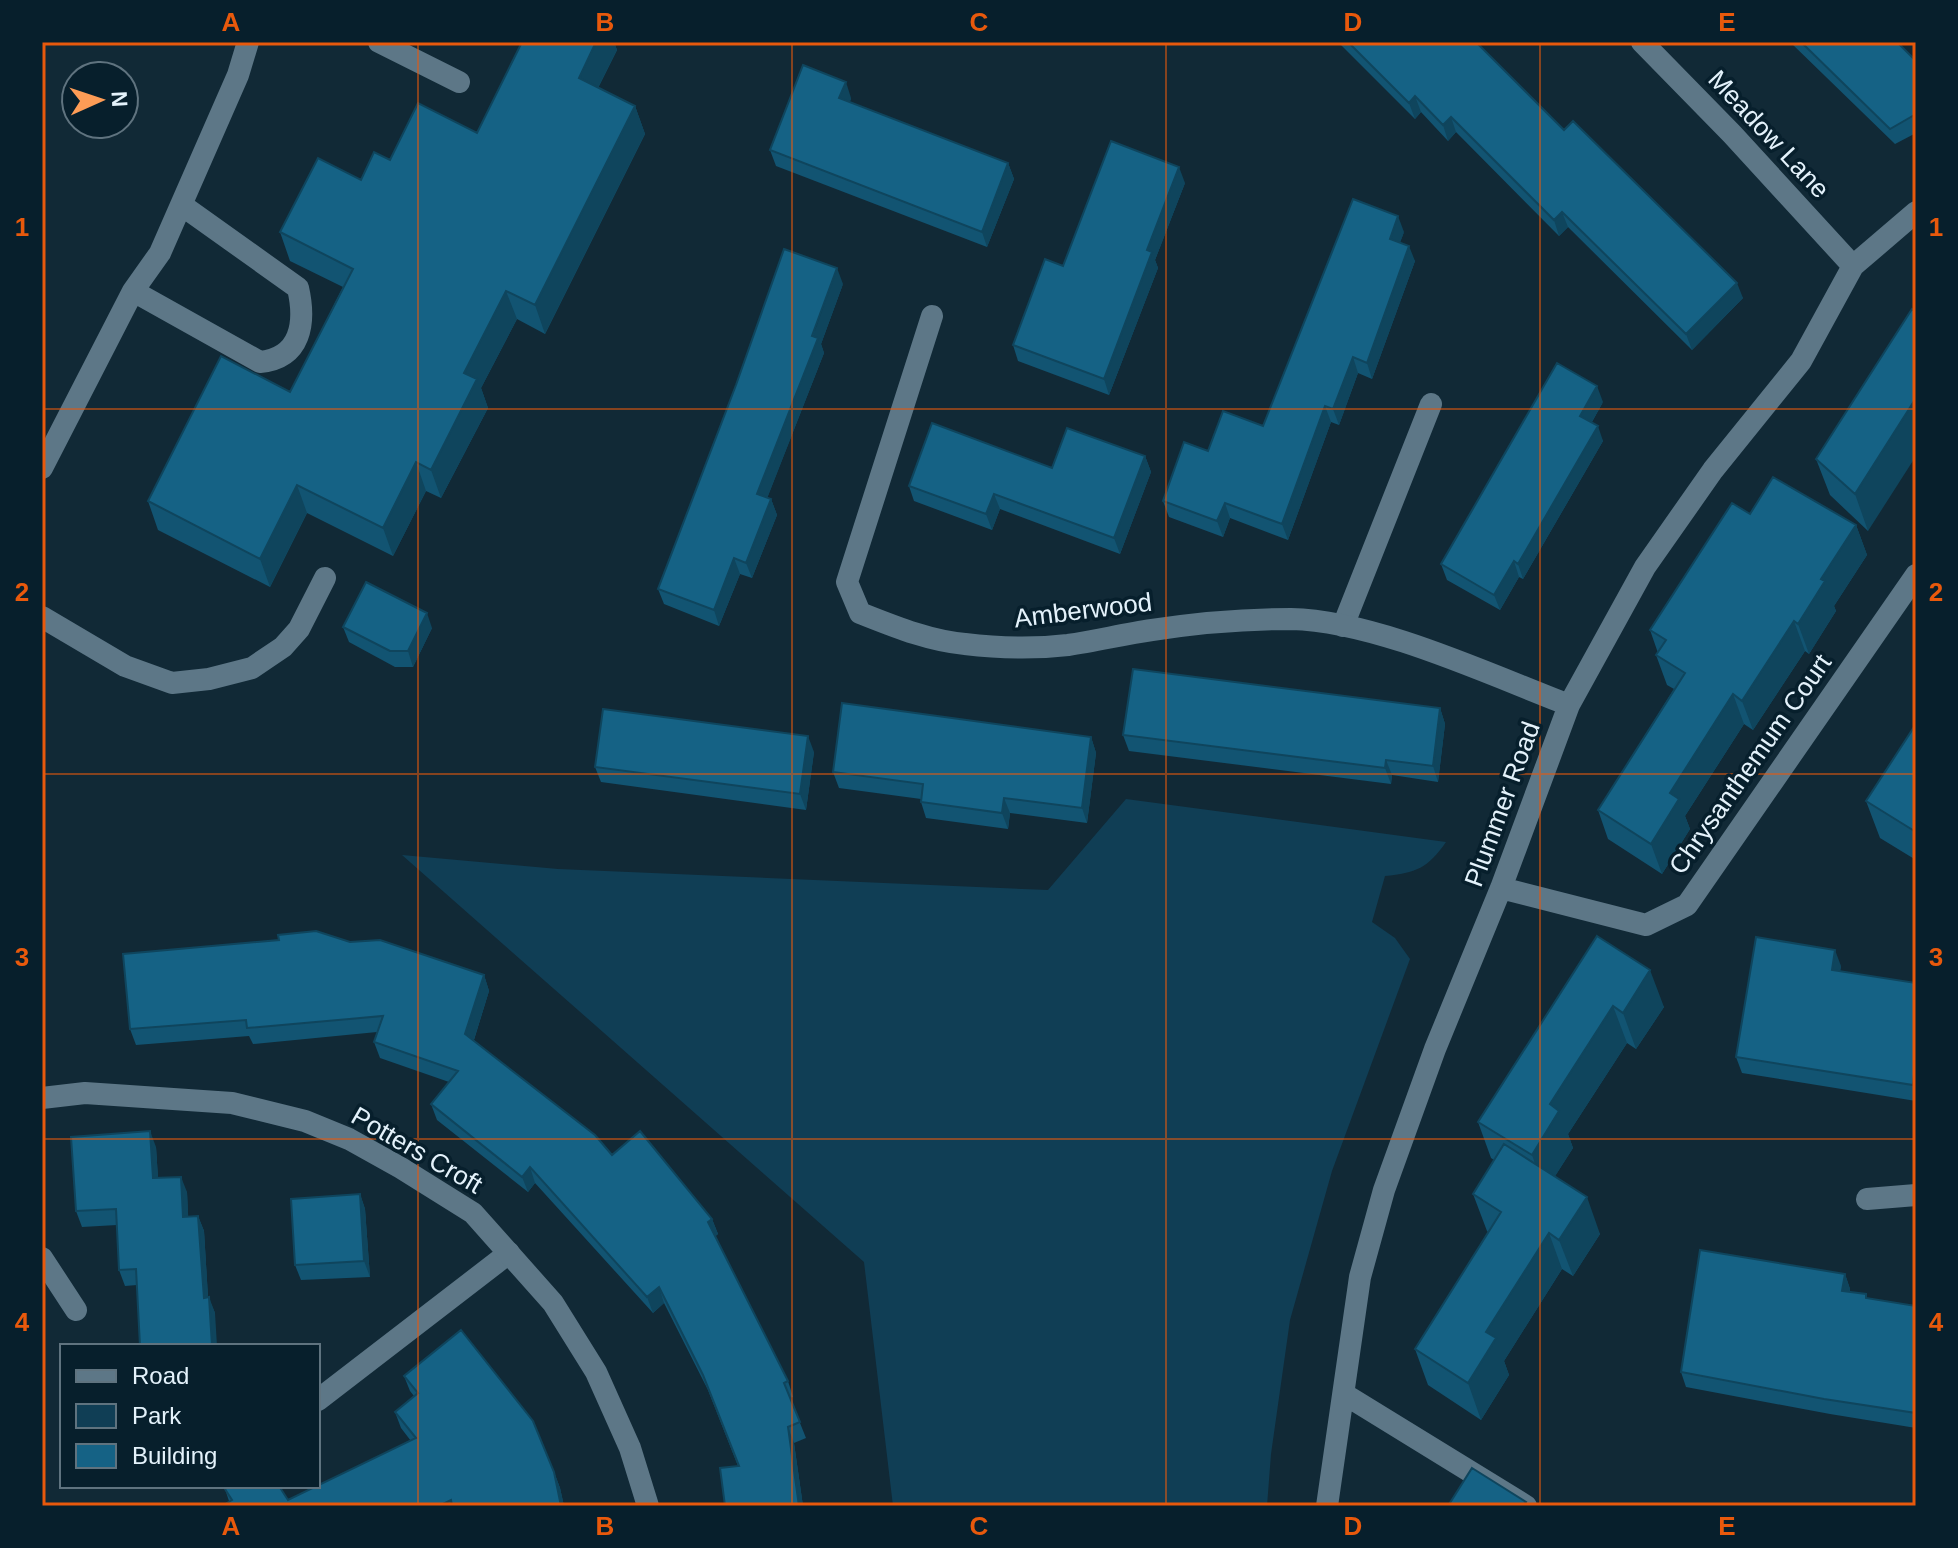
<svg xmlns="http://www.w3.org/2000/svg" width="1958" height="1548" font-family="Helvetica,sans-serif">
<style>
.green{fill:#103e55}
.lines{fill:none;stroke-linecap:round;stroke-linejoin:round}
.service{stroke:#5d7787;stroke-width:22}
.minor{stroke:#5d7787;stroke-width:22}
.wall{fill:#125472}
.shaded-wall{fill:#0f455d}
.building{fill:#156285;stroke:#0f455d;stroke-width:2}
.grid{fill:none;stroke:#e8590c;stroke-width:2;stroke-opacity:0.55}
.labels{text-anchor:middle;stroke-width:7;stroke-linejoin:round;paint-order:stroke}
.street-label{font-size:26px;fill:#e4f2fb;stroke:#071f2c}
.neatline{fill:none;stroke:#e8590c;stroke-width:3}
.grid-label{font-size:26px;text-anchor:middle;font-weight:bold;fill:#e8590c}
</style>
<rect width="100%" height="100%" fill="#112936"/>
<path class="green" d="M 1126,799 L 1446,842 C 1428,868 1416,873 1385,876 L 1372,922 L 1395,938 L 1410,959 L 1332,1171 L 1290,1320 L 1271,1454 L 1267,1506 L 893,1506 L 864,1262 L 402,855 L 558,869 L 1048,890 Z"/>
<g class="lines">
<path class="service" d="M 379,42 L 459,82
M 133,291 L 260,362 C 301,358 306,323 298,288 L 183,206
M 42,468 L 133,291 L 160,253 L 238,75 L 248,42
M 42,617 L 125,666 L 172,683 L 209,679 L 252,668 L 283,647 L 299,629 L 325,578
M 1343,626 L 1431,404
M 42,1258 L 76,1310
M 318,1400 L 509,1253"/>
<path class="minor" d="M 1642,42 L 1732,134 L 1853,266
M 932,316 L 847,582 L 860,613 C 893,626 929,641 965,644 C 998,648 1034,649 1068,645 C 1096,641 1124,634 1152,630 C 1197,623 1245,619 1291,619 C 1376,621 1488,674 1569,705
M 1501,888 L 1646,925 L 1687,905 L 1916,575
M 42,1098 L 85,1093 L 232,1103 L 305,1121 L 349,1139 L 401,1168 L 473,1213 L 553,1303 L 596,1372 L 630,1448 L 648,1506
M 1867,1199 L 1916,1195
M 1344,1394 L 1526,1506
M 1327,1506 L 1360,1277 L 1384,1190 L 1435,1049 L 1501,888 L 1569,705 L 1645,567 L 1713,470 L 1801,361 L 1853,266 L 1916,212"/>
</g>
<path class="wall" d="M 522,42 L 614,42 L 617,50 L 598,88 L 635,106 L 645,134 L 545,334 L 517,319 L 481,388 L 488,408 L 441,498 L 426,491 L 393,556 L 307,513 L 270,587 L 158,530 L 148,501 L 290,392 L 343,287 L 290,261 L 280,232 L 361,180 L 390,160 L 477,133 Z
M 1340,42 L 1476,42 L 1564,130 L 1743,298 L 1692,350 L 1568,227 L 1559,236 L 1456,132 L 1448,141 L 1421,112 L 1415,119 L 1341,45 Z
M 1790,42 L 1897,42 L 1916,61 L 1916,133 L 1895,144 Z
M 851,98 L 850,102 L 1008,163 L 1014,179 L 987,247 L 776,166 L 770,150 Z
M 1185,183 L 1155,260 L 1158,268 L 1109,395 L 1018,361 L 1013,345 L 1063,266 Z
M 1404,232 L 1400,242 L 1415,261 L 1372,379 L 1358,373 L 1339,425 L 1331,422 L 1288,540 L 1230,518 L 1223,537 L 1169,517 L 1163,501 L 1208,451 L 1263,426 Z
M 843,284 L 821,344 L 824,353 L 767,498 L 771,499 L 777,515 L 752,578 L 740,574 L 719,626 L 664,604 L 658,589 Z
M 1916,312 L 1868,531 L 1830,495 L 1816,459 Z
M 1603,402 L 1592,422 L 1603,441 L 1523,579 L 1519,577 L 1500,610 L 1447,580 L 1441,564 Z
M 1145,456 L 1151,472 L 1120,554 L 1000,509 L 992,530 L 914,501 L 909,486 Z
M 1750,514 L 1856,525 L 1867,555 L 1834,606 L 1836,611 L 1809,654 L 1805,651 L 1753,730 L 1744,724 L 1685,816 L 1690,829 L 1662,874 L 1608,839 L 1598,810 L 1674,689 L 1667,685 L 1656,655 L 1658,653 L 1650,630 Z
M 343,627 L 432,628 L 413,667 L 395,667 L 349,642 Z
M 1440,708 L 1445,724 L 1438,782 L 1392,775 L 1391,784 L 1129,751 L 1123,735 Z
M 1916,724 L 1916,860 L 1880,838 L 1866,801 Z
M 1091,737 L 1096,753 L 1087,823 L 1010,813 L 1008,829 L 926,818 L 921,802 L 921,799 L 839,788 L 833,772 Z
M 814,752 L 806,810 L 601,782 L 595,767 Z
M 1597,936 L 1664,1007 L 1636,1049 L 1627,1043 L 1568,1134 L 1573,1148 L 1555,1176 L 1600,1234 L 1573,1276 L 1562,1269 L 1504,1361 L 1509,1375 L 1481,1420 L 1428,1385 L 1415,1349 L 1488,1232 L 1487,1231 L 1473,1194 L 1494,1160 L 1491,1158 L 1478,1122 Z
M 350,942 L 484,975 L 489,991 L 474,1040 L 612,1155 L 712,1219 L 718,1234 L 715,1236 L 788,1381 L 793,1397 L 790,1398 L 806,1438 L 794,1443 L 803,1506 L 725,1506 L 738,1466 L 708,1390 L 664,1303 L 653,1313 L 535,1183 L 528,1192 L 437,1120 L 431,1104 L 449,1082 L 380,1058 L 374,1042 L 377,1032 L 253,1044 L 249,1036 L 136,1045 L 130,1029 Z
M 1841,966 L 1840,971 L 1916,983 L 1916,1101 L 1742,1073 L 1736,1057 Z
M 156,1147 L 158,1178 L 187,1192 L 188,1216 L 198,1216 L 204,1231 L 208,1297 L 215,1313 L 137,1285 L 125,1286 L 119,1270 L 117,1225 L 82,1227 L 76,1211 Z
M 360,1194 L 365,1209 L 370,1277 L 301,1280 L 295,1265 Z
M 1845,1274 L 1850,1289 L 1850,1292 L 1867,1298 L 1916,1306 L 1916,1428 L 1830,1414 L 1686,1387 L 1681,1372 Z
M 404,1376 L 554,1472 L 560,1488 L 564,1506 L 222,1506 L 229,1501 L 225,1489 L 288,1500 L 411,1441 L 401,1428 L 395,1412 L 414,1396 L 410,1391 Z"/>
<path class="shaded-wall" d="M 596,42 L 614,42 L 617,50 L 589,106 L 579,78 Z
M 846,82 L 851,98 L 845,114 L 839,98 Z
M 1415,96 L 1421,112 L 1415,119 L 1409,103 Z
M 635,106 L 645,134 L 545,334 L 535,305 Z
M 1451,117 L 1456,132 L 1448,141 L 1443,125 Z
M 1008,163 L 1014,179 L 987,247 L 982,232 Z
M 1179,167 L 1185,183 L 1155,260 L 1158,268 L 1109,395 L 1104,379 L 1147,250 Z
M 1562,212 L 1568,227 L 1559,236 L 1554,220 Z
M 1398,216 L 1404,232 L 1396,254 L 1390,239 Z
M 1409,246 L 1415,261 L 1372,379 L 1367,363 Z
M 837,268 L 843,284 L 821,344 L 824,353 L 763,509 L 757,494 Z
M 1737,283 L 1743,298 L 1692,350 L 1686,334 Z
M 506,291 L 517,319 L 481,388 L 488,408 L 441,498 L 431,470 L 464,373 Z
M 1353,357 L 1358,373 L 1339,425 L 1333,409 Z
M 1597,386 L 1603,402 L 1586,432 L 1580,416 Z
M 1916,398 L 1916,456 L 1868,531 L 1855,494 Z
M 1325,406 L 1331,422 L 1288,540 L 1282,524 Z
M 1598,426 L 1603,441 L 1523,579 L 1518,564 Z
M 1145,456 L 1151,472 L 1120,554 L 1114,538 Z
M 416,462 L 426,491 L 393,556 L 383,528 Z
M 297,485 L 307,513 L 270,587 L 260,559 Z
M 994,494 L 1000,509 L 992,530 L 986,514 Z
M 771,499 L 777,515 L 752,578 L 746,563 Z
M 1225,503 L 1230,518 L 1223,537 L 1217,521 Z
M 1856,525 L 1867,555 L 1834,606 L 1836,611 L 1809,654 L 1798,624 L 1821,579 Z
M 734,558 L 740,574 L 719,626 L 714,610 Z
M 1514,561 L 1519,577 L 1500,610 L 1494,595 Z
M 427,613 L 432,628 L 413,667 L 408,651 Z
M 1794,621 L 1805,651 L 1753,730 L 1742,701 Z
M 1733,694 L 1744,724 L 1685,816 L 1690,829 L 1662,874 L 1651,844 L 1670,793 Z
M 1440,708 L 1445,724 L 1438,782 L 1433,766 Z
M 808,736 L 814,752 L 806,810 L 800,794 Z
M 1091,737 L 1096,753 L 1087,823 L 1082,808 Z
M 1386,760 L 1392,775 L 1391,784 L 1385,768 Z
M 1004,798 L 1010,813 L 1008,829 L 1002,813 Z
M 1835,950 L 1841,966 L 1838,985 L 1832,970 Z
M 1650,970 L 1664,1007 L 1636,1049 L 1623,1013 Z
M 484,975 L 489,991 L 471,1049 L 465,1034 Z
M 1613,1006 L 1627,1043 L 1568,1134 L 1573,1148 L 1545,1192 L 1532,1155 L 1550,1104 Z
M 1914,1075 L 1916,1079 L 1916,1094 L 1913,1085 Z
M 150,1131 L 156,1147 L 159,1194 L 153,1178 Z
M 530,1167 L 535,1183 L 528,1192 L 522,1177 Z
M 181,1177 L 187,1192 L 189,1232 L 183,1217 Z
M 360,1194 L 365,1209 L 370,1277 L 364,1261 Z
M 1587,1197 L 1600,1234 L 1573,1276 L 1559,1240 Z
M 198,1216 L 204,1231 L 209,1313 L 204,1298 Z
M 712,1219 L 718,1234 L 714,1238 L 708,1222 Z
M 1549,1233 L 1562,1269 L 1504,1361 L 1509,1375 L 1481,1420 L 1468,1383 L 1486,1332 Z
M 1845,1274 L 1850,1289 L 1848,1306 L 1842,1291 Z
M 659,1287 L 664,1303 L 653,1313 L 647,1297 Z
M 209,1297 L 215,1313 L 217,1346 L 212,1346 Z
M 788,1427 L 794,1443 L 803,1506 L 799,1506 Z
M 554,1472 L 560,1488 L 564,1506 L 561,1506 Z"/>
<path class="building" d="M 522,42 L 596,42 L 579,78 L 635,106 L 535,305 L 506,291 L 464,373 L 477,379 L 431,470 L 416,462 L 383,528 L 297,485 L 260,559 L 148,501 L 221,356 L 290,392 L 353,269 L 280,232 L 318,158 L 361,180 L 374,152 L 390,160 L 418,103 L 477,133 Z
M 1348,42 L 1476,42 L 1564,130 L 1573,121 L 1737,283 L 1686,334 L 1562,212 L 1554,220 L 1451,117 L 1443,125 L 1415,96 L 1409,103 Z
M 1801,42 L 1897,42 L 1916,61 L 1916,114 L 1890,129 Z
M 803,65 L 846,82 L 839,98 L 1008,163 L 982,232 L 770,150 Z
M 1111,141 L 1179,167 L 1147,250 L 1152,252 L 1104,379 L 1013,345 L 1045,259 L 1063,266 Z
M 1353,199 L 1398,216 L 1390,239 L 1409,246 L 1367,363 L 1353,357 L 1333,409 L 1325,406 L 1282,524 L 1225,503 L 1217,521 L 1163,501 L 1184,442 L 1208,451 L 1223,411 L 1263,426 Z
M 784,249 L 837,268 L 812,336 L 818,338 L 757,494 L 771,499 L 746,563 L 734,558 L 714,610 L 658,589 L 736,385 Z
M 1912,309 L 1916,312 L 1916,398 L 1855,494 L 1816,459 Z
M 1557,363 L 1597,386 L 1580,416 L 1598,426 L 1518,564 L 1514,561 L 1494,595 L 1441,564 Z
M 932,423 L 1052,468 L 1067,428 L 1145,456 L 1114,538 L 994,494 L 986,514 L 909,486 Z
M 1773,477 L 1856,525 L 1821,579 L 1825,581 L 1798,624 L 1794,621 L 1742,701 L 1733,694 L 1670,793 L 1679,799 L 1651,844 L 1598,810 L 1685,673 L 1656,655 L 1666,640 L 1650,630 L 1732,503 L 1750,514 Z
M 366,582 L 427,613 L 408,651 L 390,651 L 343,627 Z
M 1133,669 L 1440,708 L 1433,766 L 1386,760 L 1385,768 L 1123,735 Z
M 842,703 L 1091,737 L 1082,808 L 1004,798 L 1002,813 L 921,802 L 923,784 L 833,772 Z
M 603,709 L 808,736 L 800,794 L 595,767 Z
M 1916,724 L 1916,832 L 1866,801 Z
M 316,931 L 350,942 L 380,940 L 484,975 L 465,1034 L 595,1135 L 612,1155 L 640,1131 L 712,1219 L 708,1222 L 788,1381 L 784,1383 L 800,1422 L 788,1427 L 799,1506 L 725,1506 L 720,1468 L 739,1466 L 703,1375 L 659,1287 L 647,1297 L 530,1167 L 522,1177 L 431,1104 L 458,1071 L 374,1042 L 383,1016 L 247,1028 L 246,1020 L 130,1029 L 123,954 L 279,940 L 278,935 Z
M 1597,936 L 1650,970 L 1623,1013 L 1613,1006 L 1550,1104 L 1559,1111 L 1532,1155 L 1478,1122 Z
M 1756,937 L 1835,950 L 1832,970 L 1916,983 L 1916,1075 L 1914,1075 L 1913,1085 L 1736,1057 Z
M 150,1131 L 153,1178 L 181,1177 L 183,1217 L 198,1216 L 204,1298 L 209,1297 L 212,1346 L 140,1346 L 136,1269 L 119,1270 L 116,1209 L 76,1211 L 71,1137 Z
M 1504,1144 L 1587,1197 L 1559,1240 L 1549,1233 L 1486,1332 L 1496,1338 L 1468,1383 L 1415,1349 L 1501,1212 L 1473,1194 Z
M 360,1194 L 364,1261 L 295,1265 L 291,1199 Z
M 1700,1250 L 1845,1274 L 1842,1291 L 1866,1294 L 1866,1298 L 1916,1306 L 1916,1413 L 1824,1399 L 1681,1372 Z
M 461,1330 L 533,1421 L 554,1472 L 561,1506 L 452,1506 L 451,1500 L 439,1506 L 222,1506 L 232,1500 L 225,1489 L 229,1486 L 279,1486 L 288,1500 L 416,1438 L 395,1412 L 418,1393 L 404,1376 Z
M 1472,1468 L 1526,1502 L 1523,1506 L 1448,1506 Z"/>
<path class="grid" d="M 418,42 L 418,1506M 792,42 L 792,1506M 1166,42 L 1166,1506M 1540,42 L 1540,1506M 42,409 L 1916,409M 42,774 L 1916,774M 42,1139 L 1916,1139"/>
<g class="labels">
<g class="street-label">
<text transform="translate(1769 134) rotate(47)" y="9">Meadow Lane</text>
<text transform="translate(1083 610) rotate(-7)" y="9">Amberwood</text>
<text transform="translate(1750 764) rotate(-55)" y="9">Chrysanthemum Court</text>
<text transform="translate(1502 804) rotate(-70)" y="9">Plummer Road</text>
<text transform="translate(417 1150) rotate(30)" y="9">Potters Croft</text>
</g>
</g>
<rect width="1958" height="1548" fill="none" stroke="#071f2c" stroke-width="88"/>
<rect x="60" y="1344" width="260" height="144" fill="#071f2c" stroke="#5f737f" stroke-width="2"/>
<rect x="76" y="1370" width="40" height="12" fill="#5d7787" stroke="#5f737f" stroke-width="2"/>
<text x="132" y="1384" font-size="24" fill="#e4f2fb">Road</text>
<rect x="76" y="1404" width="40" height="24" fill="#103e55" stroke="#5f737f" stroke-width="2"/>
<text x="132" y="1424" font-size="24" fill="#e4f2fb">Park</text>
<rect x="76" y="1444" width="40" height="24" fill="#156285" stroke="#5f737f" stroke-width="2"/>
<text x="132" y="1464" font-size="24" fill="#e4f2fb">Building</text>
<g transform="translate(100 100) rotate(87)"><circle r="38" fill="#071f2c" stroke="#5f737f" stroke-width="2"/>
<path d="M0-6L14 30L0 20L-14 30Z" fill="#fd9c56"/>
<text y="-12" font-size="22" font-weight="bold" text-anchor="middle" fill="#e4f2fb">N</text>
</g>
<rect x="44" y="44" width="1870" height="1460" class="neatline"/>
<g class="grid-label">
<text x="231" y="31">A</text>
<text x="605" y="31">B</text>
<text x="979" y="31">C</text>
<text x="1353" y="31">D</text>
<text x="1727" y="31">E</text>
<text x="22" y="236">1</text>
<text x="1936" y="236">1</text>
<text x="22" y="601">2</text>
<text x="1936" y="601">2</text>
<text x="22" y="966">3</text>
<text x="1936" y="966">3</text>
<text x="22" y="1331">4</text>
<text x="1936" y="1331">4</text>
<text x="231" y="1535">A</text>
<text x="605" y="1535">B</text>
<text x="979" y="1535">C</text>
<text x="1353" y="1535">D</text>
<text x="1727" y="1535">E</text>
</g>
</svg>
